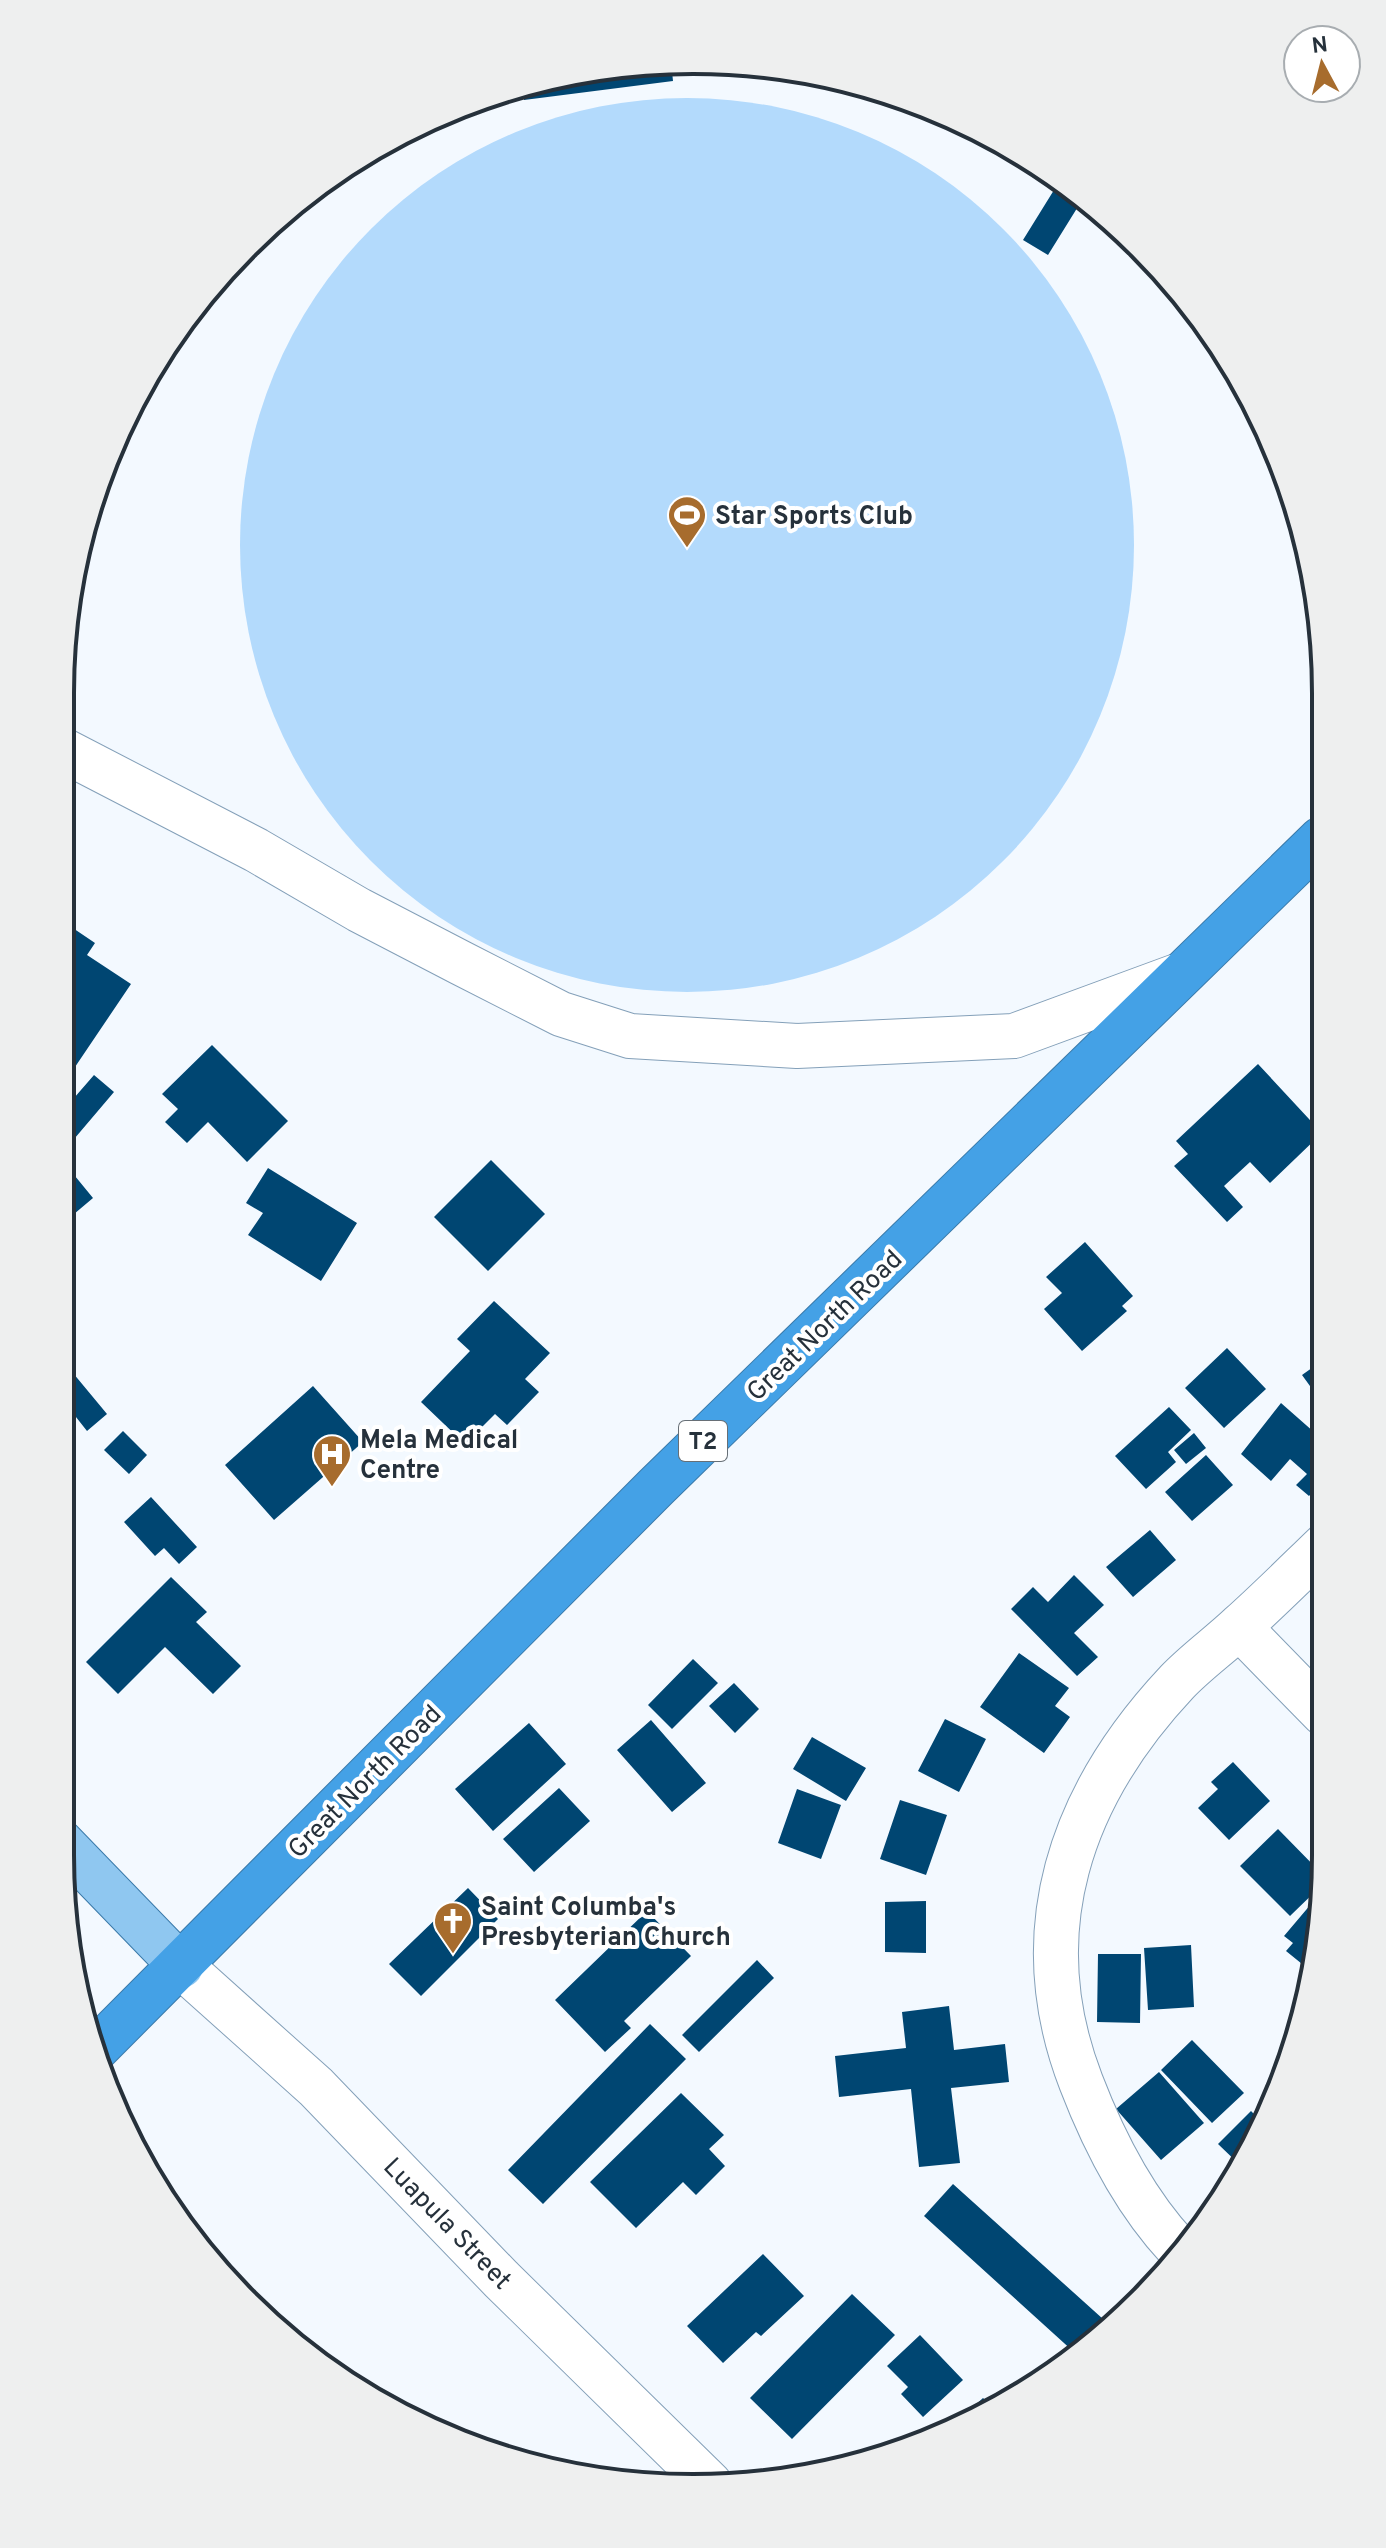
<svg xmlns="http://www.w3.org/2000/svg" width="1386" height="2548" font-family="Overpass,sans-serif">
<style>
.green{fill:#b3dafc}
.building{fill:#004672}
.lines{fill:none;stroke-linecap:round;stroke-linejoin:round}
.minor-casing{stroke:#84a0b9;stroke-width:46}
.major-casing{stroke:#3a7aaa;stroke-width:46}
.highway-casing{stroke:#3a7aaa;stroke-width:46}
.minor{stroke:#fff;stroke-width:44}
.major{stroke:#8fc7f0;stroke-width:44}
.highway{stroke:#44a1e6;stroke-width:44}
.labels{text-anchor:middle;stroke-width:8;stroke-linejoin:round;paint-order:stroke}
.shield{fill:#fff;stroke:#676f76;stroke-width:2}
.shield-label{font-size:24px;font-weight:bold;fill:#26313b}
.poi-label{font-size:26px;font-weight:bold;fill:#26313b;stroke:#fff;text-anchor:start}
.street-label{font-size:26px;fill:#26313b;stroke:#fff}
.rim{fill:none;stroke:#26313b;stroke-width:4}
</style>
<rect width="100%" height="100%" fill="#f3f9ff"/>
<path class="green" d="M240 545a447 447 0 1 1 894 0a447 447 0 1 1-894 0Z"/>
<path class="building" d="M 651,61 L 671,62 L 673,81 L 524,100 L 522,84 L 529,82 Z
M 1054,190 L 1079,205 L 1048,255 L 1023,240 Z
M 61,920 L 95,943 L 87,955 L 131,984 L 75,1067 L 61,1058 L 61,1034 L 75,1014 L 61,1005 Z
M 212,1045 L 288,1121 L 247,1162 L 208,1122 L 187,1143 L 165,1122 L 178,1109 L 162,1094 Z
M 1258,1064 L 1322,1133 L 1270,1183 L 1250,1162 L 1224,1186 L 1243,1207 L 1227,1222 L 1174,1166 L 1188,1154 L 1176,1141 Z
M 94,1075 L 114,1092 L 69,1145 L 61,1138 L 61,1113 Z
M 61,1159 L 93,1198 L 61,1225 Z
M 491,1160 L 545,1214 L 488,1271 L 434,1217 Z
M 268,1168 L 357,1223 L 321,1281 L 248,1235 L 263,1213 L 246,1203 Z
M 1085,1242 L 1133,1296 L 1122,1306 L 1127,1311 L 1082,1351 L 1044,1309 L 1062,1293 L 1046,1277 Z
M 494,1301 L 550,1353 L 525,1379 L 539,1392 L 507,1425 L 495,1414 L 465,1444 L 421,1402 L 470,1351 L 457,1339 Z
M 1227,1348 L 1266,1389 L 1224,1428 L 1185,1388 Z
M 1323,1360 L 1323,1404 L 1302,1375 Z
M 68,1367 L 107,1414 L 87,1431 L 61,1398 L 61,1373 Z
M 313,1386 L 363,1442 L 274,1520 L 225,1465 Z
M 1281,1403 L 1323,1440 L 1323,1481 L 1309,1496 L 1296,1485 L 1307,1474 L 1290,1459 L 1271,1481 L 1241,1454 Z
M 1169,1407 L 1191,1430 L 1168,1452 L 1176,1462 L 1146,1489 L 1115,1456 Z
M 123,1431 L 147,1455 L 129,1474 L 104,1450 Z
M 1194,1433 L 1206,1448 L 1186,1464 L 1174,1450 Z
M 1206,1455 L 1233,1485 L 1192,1521 L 1165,1492 Z
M 151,1497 L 197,1547 L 179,1564 L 164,1548 L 155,1556 L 124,1522 Z
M 1150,1530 L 1176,1560 L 1133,1597 L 1106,1567 Z
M 1074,1575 L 1104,1605 L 1074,1633 L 1098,1657 L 1077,1676 L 1011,1609 L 1033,1587 L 1048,1602 Z
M 171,1577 L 207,1612 L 196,1622 L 241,1666 L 213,1694 L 165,1647 L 118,1694 L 86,1662 Z
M 1019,1653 L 1069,1688 L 1055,1706 L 1070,1717 L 1044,1753 L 980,1707 Z
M 693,1659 L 718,1683 L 672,1729 L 648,1705 Z
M 734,1683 L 759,1709 L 735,1733 L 709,1706 Z
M 945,1719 L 986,1739 L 959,1792 L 918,1771 Z
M 651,1720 L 706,1783 L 672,1812 L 617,1750 Z
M 529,1723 L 566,1764 L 493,1831 L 455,1789 Z
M 812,1737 L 866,1768 L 846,1801 L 793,1769 Z
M 1233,1762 L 1270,1801 L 1229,1840 L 1198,1808 L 1218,1789 L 1211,1782 Z
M 559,1788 L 590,1821 L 534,1872 L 503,1839 Z
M 797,1789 L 841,1805 L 821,1859 L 778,1843 Z
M 900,1800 L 947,1815 L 926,1875 L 880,1859 Z
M 1278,1829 L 1325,1877 L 1325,1882 L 1290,1916 L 1240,1866 Z
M 468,1888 L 498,1919 L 421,1996 L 389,1964 Z
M 1317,1897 L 1324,1902 L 1313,1965 L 1307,1968 L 1286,1951 L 1293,1943 L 1284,1936 Z
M 926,1901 L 926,1953 L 885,1952 L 885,1902 Z
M 647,1911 L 691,1956 L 624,2021 L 631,2028 L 605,2052 L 555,2000 Z
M 1191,1945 L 1194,2007 L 1148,2010 L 1144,1948 Z
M 1098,1954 L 1141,1954 L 1140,2023 L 1097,2022 Z
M 757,1960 L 774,1978 L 699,2052 L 682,2035 Z
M 949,2006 L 954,2050 L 1005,2044 L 1009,2082 L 951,2088 L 960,2163 L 919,2167 L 911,2089 L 839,2097 L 835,2056 L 906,2048 L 902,2012 Z
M 650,2024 L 686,2059 L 543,2204 L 508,2170 Z
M 1192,2040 L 1244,2093 L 1212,2123 L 1161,2070 Z
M 1159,2072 L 1204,2123 L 1161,2160 L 1116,2109 Z
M 681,2093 L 724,2135 L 709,2149 L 725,2166 L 696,2195 L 683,2182 L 636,2228 L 590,2182 Z
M 1251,2111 L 1262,2122 L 1243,2168 L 1218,2144 Z
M 953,2184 L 1113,2328 L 1111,2331 L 1075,2353 L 924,2216 Z
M 763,2254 L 804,2296 L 761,2336 L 756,2332 L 723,2363 L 687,2326 Z
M 852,2294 L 895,2335 L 792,2439 L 750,2398 Z
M 920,2335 L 963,2380 L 923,2417 L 901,2394 L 908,2387 L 887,2366 Z
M 983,2398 L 991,2405 L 949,2431 L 948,2430 Z"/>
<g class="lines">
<defs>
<path id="minor" d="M 61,749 L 256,850 L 359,910 L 461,963 L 561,1014 L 630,1036 L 797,1046 L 1014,1036 L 1177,976
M 1239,1627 L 1324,1714
M 181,1966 L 316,2087 L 501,2279 L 710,2484
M 1178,2248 C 1134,2201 1104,2142 1081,2082 C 1023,1932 1070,1796 1177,1682 C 1196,1662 1220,1645 1240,1626 C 1269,1600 1296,1573 1324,1546"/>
<path id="major" d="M 60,1841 L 181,1966"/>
<path id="highway" d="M 93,2052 L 656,1487 L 1321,839"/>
</defs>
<use href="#minor" class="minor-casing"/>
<use href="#major" class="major-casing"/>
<use href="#highway" class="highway-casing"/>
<use href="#minor" class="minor"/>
<use href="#major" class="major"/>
<use href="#highway" class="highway"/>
</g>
<defs>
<symbol id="stadium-pin" viewBox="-11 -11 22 30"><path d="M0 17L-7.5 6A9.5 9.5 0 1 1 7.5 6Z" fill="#a76c2d" stroke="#fff"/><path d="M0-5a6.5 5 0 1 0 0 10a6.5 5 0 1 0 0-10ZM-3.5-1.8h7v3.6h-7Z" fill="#fff"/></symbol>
<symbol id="hospital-pin" viewBox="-11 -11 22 30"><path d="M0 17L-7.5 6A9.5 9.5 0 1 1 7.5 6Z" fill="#a76c2d" stroke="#fff"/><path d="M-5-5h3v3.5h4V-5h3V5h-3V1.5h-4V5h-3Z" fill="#fff"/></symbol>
<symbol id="church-pin" viewBox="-11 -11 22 30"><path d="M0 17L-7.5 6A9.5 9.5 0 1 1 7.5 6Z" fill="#a76c2d" stroke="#fff"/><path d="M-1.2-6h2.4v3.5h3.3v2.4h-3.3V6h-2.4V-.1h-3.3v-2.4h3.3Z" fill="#fff"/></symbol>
</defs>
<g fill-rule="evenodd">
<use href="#stadium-pin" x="665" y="493" width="44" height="60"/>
<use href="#hospital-pin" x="310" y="1432" width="44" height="60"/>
<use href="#church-pin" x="431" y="1899" width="44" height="60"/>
</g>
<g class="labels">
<rect class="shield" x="679" y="1421" width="48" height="40" rx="6"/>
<g class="shield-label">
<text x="703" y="1449">T2</text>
</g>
<g class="poi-label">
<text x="715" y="524">Star Sports Club</text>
<text x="360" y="1448">Mela Medical<tspan x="360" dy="30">Centre</tspan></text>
<text x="481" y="1915">Saint Columba's<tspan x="481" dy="30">Presbyterian Church</tspan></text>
</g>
<g class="street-label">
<text transform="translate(824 1325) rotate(-44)" y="9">Great North Road</text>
<text transform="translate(364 1781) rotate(-45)" y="9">Great North Road</text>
<text transform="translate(448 2223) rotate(46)" y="9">Luapula Street</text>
</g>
</g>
<path d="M0 0H1386V2548H0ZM693 74H693A619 619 0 0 1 1312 693V1855A619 619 0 0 1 693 2474H693A619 619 0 0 1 74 1855V693A619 619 0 0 1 693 74Z" fill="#eeefef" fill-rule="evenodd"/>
<path class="rim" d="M693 74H693A619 619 0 0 1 1312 693V1855A619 619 0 0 1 693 2474H693A619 619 0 0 1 74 1855V693A619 619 0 0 1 693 74Z"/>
<g transform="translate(1322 64) rotate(353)"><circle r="38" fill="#ffffff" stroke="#a8adb1" stroke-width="2"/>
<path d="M0-6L14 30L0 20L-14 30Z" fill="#a76c2d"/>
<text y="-12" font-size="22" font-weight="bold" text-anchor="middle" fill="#26313b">N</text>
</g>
</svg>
